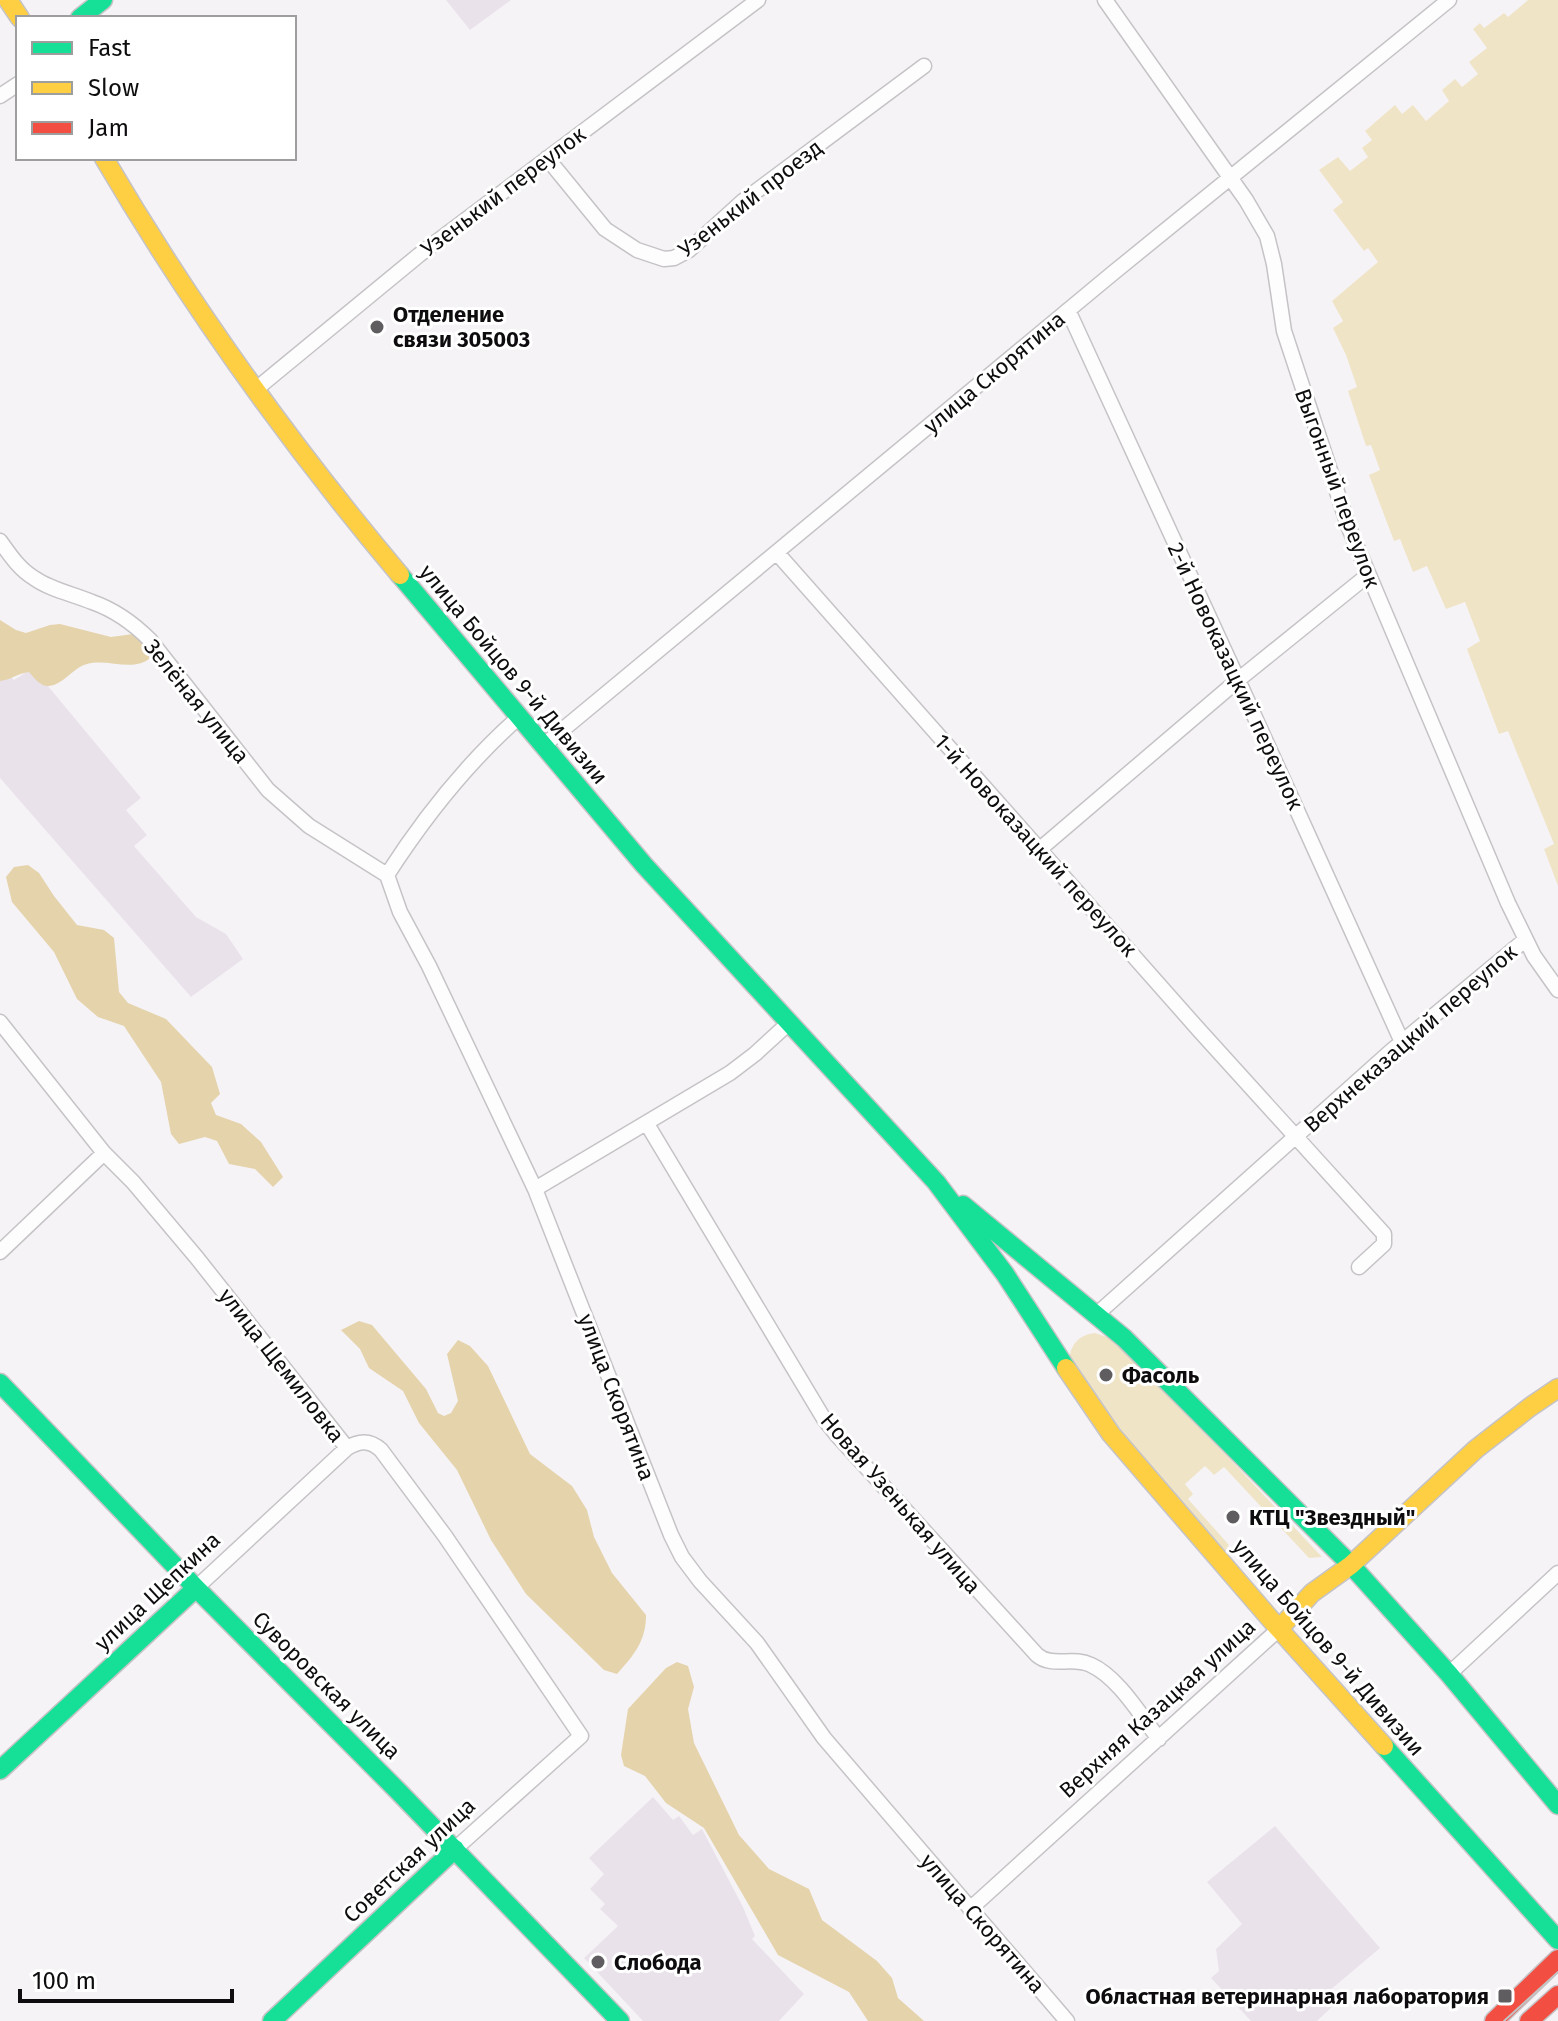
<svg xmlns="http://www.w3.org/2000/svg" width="1558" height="2021" font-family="'Fira Sans',sans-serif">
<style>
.built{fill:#e9e2eb}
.green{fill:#f0e4c7}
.forest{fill:#e4d3ab}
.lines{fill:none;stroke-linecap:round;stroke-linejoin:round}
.street-casing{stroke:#c5c3c6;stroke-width:17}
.fast-casing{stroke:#c5c3c6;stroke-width:21}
.slow-casing{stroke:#c5c3c6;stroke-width:21}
.jam-casing{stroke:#c5c3c6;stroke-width:21}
.street{stroke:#fefdfe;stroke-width:14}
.fast{stroke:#16e098;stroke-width:18}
.slow{stroke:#ffcf43;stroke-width:18}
.jam{stroke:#f24e42;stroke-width:18}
.tram{stroke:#c3c3c3;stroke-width:2}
.poi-dot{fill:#5f5d60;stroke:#fff;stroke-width:3}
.labels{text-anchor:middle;stroke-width:6;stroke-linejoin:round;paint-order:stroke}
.street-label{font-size:22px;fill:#0e0c0e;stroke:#fff}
.poi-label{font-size:22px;font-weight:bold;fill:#0e0c0e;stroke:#fff;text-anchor:start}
</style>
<rect width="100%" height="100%" fill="#f6f3f7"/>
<path class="built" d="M 446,0 L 511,0 L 470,30 Z
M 0,665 L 14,680 L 33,668 L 141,798 L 126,810 L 147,835 L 134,846 L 196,917 L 226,934 L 243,959 L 191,997 L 0,778 Z
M 653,1797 L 673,1820 L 679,1816 L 693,1835 L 702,1829 L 743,1907 L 755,1936 L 752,1939 L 804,1994 L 779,2021 L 643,2021 L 584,1958 L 618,1926 L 600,1909 L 605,1904 L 590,1889 L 604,1874 L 589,1858 Z
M 1275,1826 L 1380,1948 L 1328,1992 L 1334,2005 L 1317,2021 L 1251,2021 L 1211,1978 L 1219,1971 L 1216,1949 L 1242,1924 L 1207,1882 Z"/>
<path class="green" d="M 1528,0 L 1558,0 L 1558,886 L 1544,849 L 1554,844 L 1508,731 L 1499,734 L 1467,649 L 1480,641 L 1465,602 L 1446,609 L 1427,566 L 1413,572 L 1400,539 L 1394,541 L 1369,475 L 1380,470 L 1371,445 L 1366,446 L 1348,391 L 1357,387 L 1346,355 L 1333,328 L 1343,321 L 1332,301 L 1378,262 L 1368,248 L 1364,251 L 1333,210 L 1343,202 L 1319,170 L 1338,157 L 1350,171 L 1368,157 L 1362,148 L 1372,140 L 1365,131 L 1395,105 L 1402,114 L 1413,105 L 1426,121 L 1449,101 L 1442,90 L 1455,79 L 1462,87 L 1478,74 L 1469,62 L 1487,48 L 1473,29 L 1480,23 L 1484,28 L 1504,13 L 1508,17 Z
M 1095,1333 L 1110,1338 L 1120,1347 L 1231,1460 L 1322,1557 L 1309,1558 L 1224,1467 L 1214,1475 L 1205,1466 L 1185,1484 L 1193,1494 L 1188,1499 L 1229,1545 L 1227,1548 L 1232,1553 L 1229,1556 L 1117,1429 L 1069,1362 C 1070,1345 1078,1335 1095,1333 Z"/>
<path class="forest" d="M 0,620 L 16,630 L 26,633 L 50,625 L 60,624 L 111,637 L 133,634 C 145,642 151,643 149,659 C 132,672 107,658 87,664 C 74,667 63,685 49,686 C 41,687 34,678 29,672 C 18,673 11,680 0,681 Z
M 28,865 L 39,873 L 54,896 L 77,925 L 104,930 L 114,938 L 119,992 L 128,1003 L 166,1019 L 212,1067 L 220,1094 L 211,1103 L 216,1115 L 241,1124 L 261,1142 L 283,1177 L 273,1187 L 255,1169 L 229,1164 L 217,1141 L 205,1137 L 179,1144 L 171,1134 L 161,1082 L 124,1026 L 98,1017 L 77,999 L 54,952 L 12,902 L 6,877 L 14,867 Z
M 359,1321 L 372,1325 L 426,1389 L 438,1413 L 444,1416 L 451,1413 L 458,1401 L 447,1354 L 458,1340 L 470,1346 L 488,1366 L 530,1454 L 572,1486 L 587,1510 L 594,1537 L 612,1573 L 646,1615 C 646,1641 634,1655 617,1674 L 604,1670 L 526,1594 L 491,1540 L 457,1470 L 419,1423 L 403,1391 L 369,1368 L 360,1349 L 341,1330 Z
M 677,1662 L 688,1666 L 694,1687 L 688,1709 L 694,1743 L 739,1835 L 769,1869 L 809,1889 L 822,1920 L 877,1961 L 892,1978 L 898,1998 L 924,2021 L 868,2021 L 849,1992 L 778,1955 L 704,1828 L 666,1803 L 645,1776 L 624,1766 L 621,1755 L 628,1709 L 666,1668 Z"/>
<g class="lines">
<defs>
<path id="street" d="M 1105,0 L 1246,200 L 1267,236 L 1274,264 L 1284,331 L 1349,528 L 1508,903 L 1534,956 L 1558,990
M 0,96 L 18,84
M 547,158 L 605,229 L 637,250 L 664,259 L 674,258 L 689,250 L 743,201 L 924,66
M 1068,310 L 1238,680 L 1402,1042
M 255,390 L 419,255 L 758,0
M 0,541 C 10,555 19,569 34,578 C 51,590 73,594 92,602 C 115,610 133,623 150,640 L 268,790 L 309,826 L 387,875
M 777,553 L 1199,1030 L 1384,1234 L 1384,1244 L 1359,1267
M 518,718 C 466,764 425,816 387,875 L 400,912 L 429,966 L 535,1189 L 671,1535 L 682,1557 L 700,1581 L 757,1643 L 824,1738 L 1067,2021
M 543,746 L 1113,273 L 1449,0
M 1040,849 L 1238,680 L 1368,575
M 0,1022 L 104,1153 L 133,1182 L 197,1258 L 347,1448
M 647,1124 L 824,1419 L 836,1434 L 1037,1655 C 1052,1668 1073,1656 1091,1665 C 1118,1677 1141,1716 1159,1739
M 535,1189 L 730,1073 L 755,1054 L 790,1022
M 0,1252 L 104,1153
M 1096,1315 L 1390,1052 L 1525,940
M 196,1588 L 347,1448 C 360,1440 370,1440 381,1450 L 445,1536 L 581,1736 L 455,1849
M 1449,1674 L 1558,1573
M 970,1909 L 1279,1629"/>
<path id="fast" d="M 80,18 L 103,0
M 400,575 L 644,865 L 936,1182 L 1005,1274 L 1066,1368
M 963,1205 L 1124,1338 L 1351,1565 L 1449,1674 L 1558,1805
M 0,1383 L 196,1588 L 398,1791 L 620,2021
M 1384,1746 L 1558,1940
M 0,1770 L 196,1588
M 272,2021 L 455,1849"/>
<path id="slow" d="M 8,0 L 20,18
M 104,158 C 190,305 290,444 400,575
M 1066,1368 L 1111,1434 L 1279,1629 L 1384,1746
M 1279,1629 L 1312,1593 L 1351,1565 L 1476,1449 L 1530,1407 L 1558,1388"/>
<path id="jam" d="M 1494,2021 L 1558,1959
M 1529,2021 L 1558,1995"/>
</defs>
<use href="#street" class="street-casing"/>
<use href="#fast" class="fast-casing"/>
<use href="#slow" class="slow-casing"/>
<use href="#jam" class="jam-casing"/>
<use href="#street" class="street"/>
<use href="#fast" class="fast"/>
<use href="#slow" class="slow"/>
<use href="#jam" class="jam"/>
<path class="tram" d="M 1504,2021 L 1558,1972"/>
</g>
<g class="poi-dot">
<circle cx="377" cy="327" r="8"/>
<circle cx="1106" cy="1375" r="8"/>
<circle cx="1233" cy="1517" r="8"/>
<circle cx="598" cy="1962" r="8"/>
<rect x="1497" y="1988" width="16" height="16" rx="4"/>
</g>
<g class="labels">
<g class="street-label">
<text transform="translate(503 191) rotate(-37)" y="8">Узенький переулок</text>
<text transform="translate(750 198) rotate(-38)" y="8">Узенький проезд</text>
<text transform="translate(994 372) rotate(-40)" y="8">улица Скорятина</text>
<text transform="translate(1338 488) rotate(70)" y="8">Выгонный переулок</text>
<text transform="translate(514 674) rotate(50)" y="8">улица Бойцов 9-й Дивизии</text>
<text transform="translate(1236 676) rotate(65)" y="8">2-й Новоказацкий переулок</text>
<text transform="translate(197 701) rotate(51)" y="8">Зелёная улица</text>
<text transform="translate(1036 845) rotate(48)" y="8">1-й Новоказацкий переулок</text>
<text transform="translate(1410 1038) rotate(-41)" y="8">Верхнеказацкий переулок</text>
<text transform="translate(282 1365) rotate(52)" y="8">улица Щемиловка</text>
<text transform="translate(617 1397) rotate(69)" y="8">улица Скорятина</text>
<text transform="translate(901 1503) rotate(49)" y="8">Новая Узенькая улица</text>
<text transform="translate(157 1591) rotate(-43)" y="8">улица Щепкина</text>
<text transform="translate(1329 1647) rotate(49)" y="8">улица Бойцов 9-й Дивизии</text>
<text transform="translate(327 1685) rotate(45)" y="8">Суворовская улица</text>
<text transform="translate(1157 1708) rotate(-42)" y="8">Верхняя Казацкая улица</text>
<text transform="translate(409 1860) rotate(-43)" y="8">Советская улица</text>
<text transform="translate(983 1923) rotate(49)" y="8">улица Скорятина</text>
</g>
<g class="poi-label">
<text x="393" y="322">Отделение<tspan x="393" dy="25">связи 305003</tspan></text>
<text x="1122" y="1383">Фасоль</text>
<text x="1249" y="1525">КТЦ "Звездный"</text>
<text x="614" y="1970">Слобода</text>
<text x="1489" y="2004" text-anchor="end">Областная ветеринарная лаборатория</text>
</g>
</g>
<rect x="16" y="16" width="280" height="144" fill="#ffffff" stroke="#9f9e9f" stroke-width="2"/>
<rect x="32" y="42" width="40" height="12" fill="#16e098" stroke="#9f9e9f" stroke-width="2"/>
<text x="88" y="56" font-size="24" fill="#0e0c0e">Fast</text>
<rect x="32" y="82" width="40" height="12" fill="#ffcf43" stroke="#9f9e9f" stroke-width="2"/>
<text x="88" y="96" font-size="24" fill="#0e0c0e">Slow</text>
<rect x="32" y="122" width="40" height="12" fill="#f24e42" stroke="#9f9e9f" stroke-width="2"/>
<text x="88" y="136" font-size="24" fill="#0e0c0e">Jam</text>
<path d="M20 1989v12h212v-12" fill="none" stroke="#0e0c0e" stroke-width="4"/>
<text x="32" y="1989" font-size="24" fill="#0e0c0e" stroke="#ffffff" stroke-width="6" paint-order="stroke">100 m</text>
</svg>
